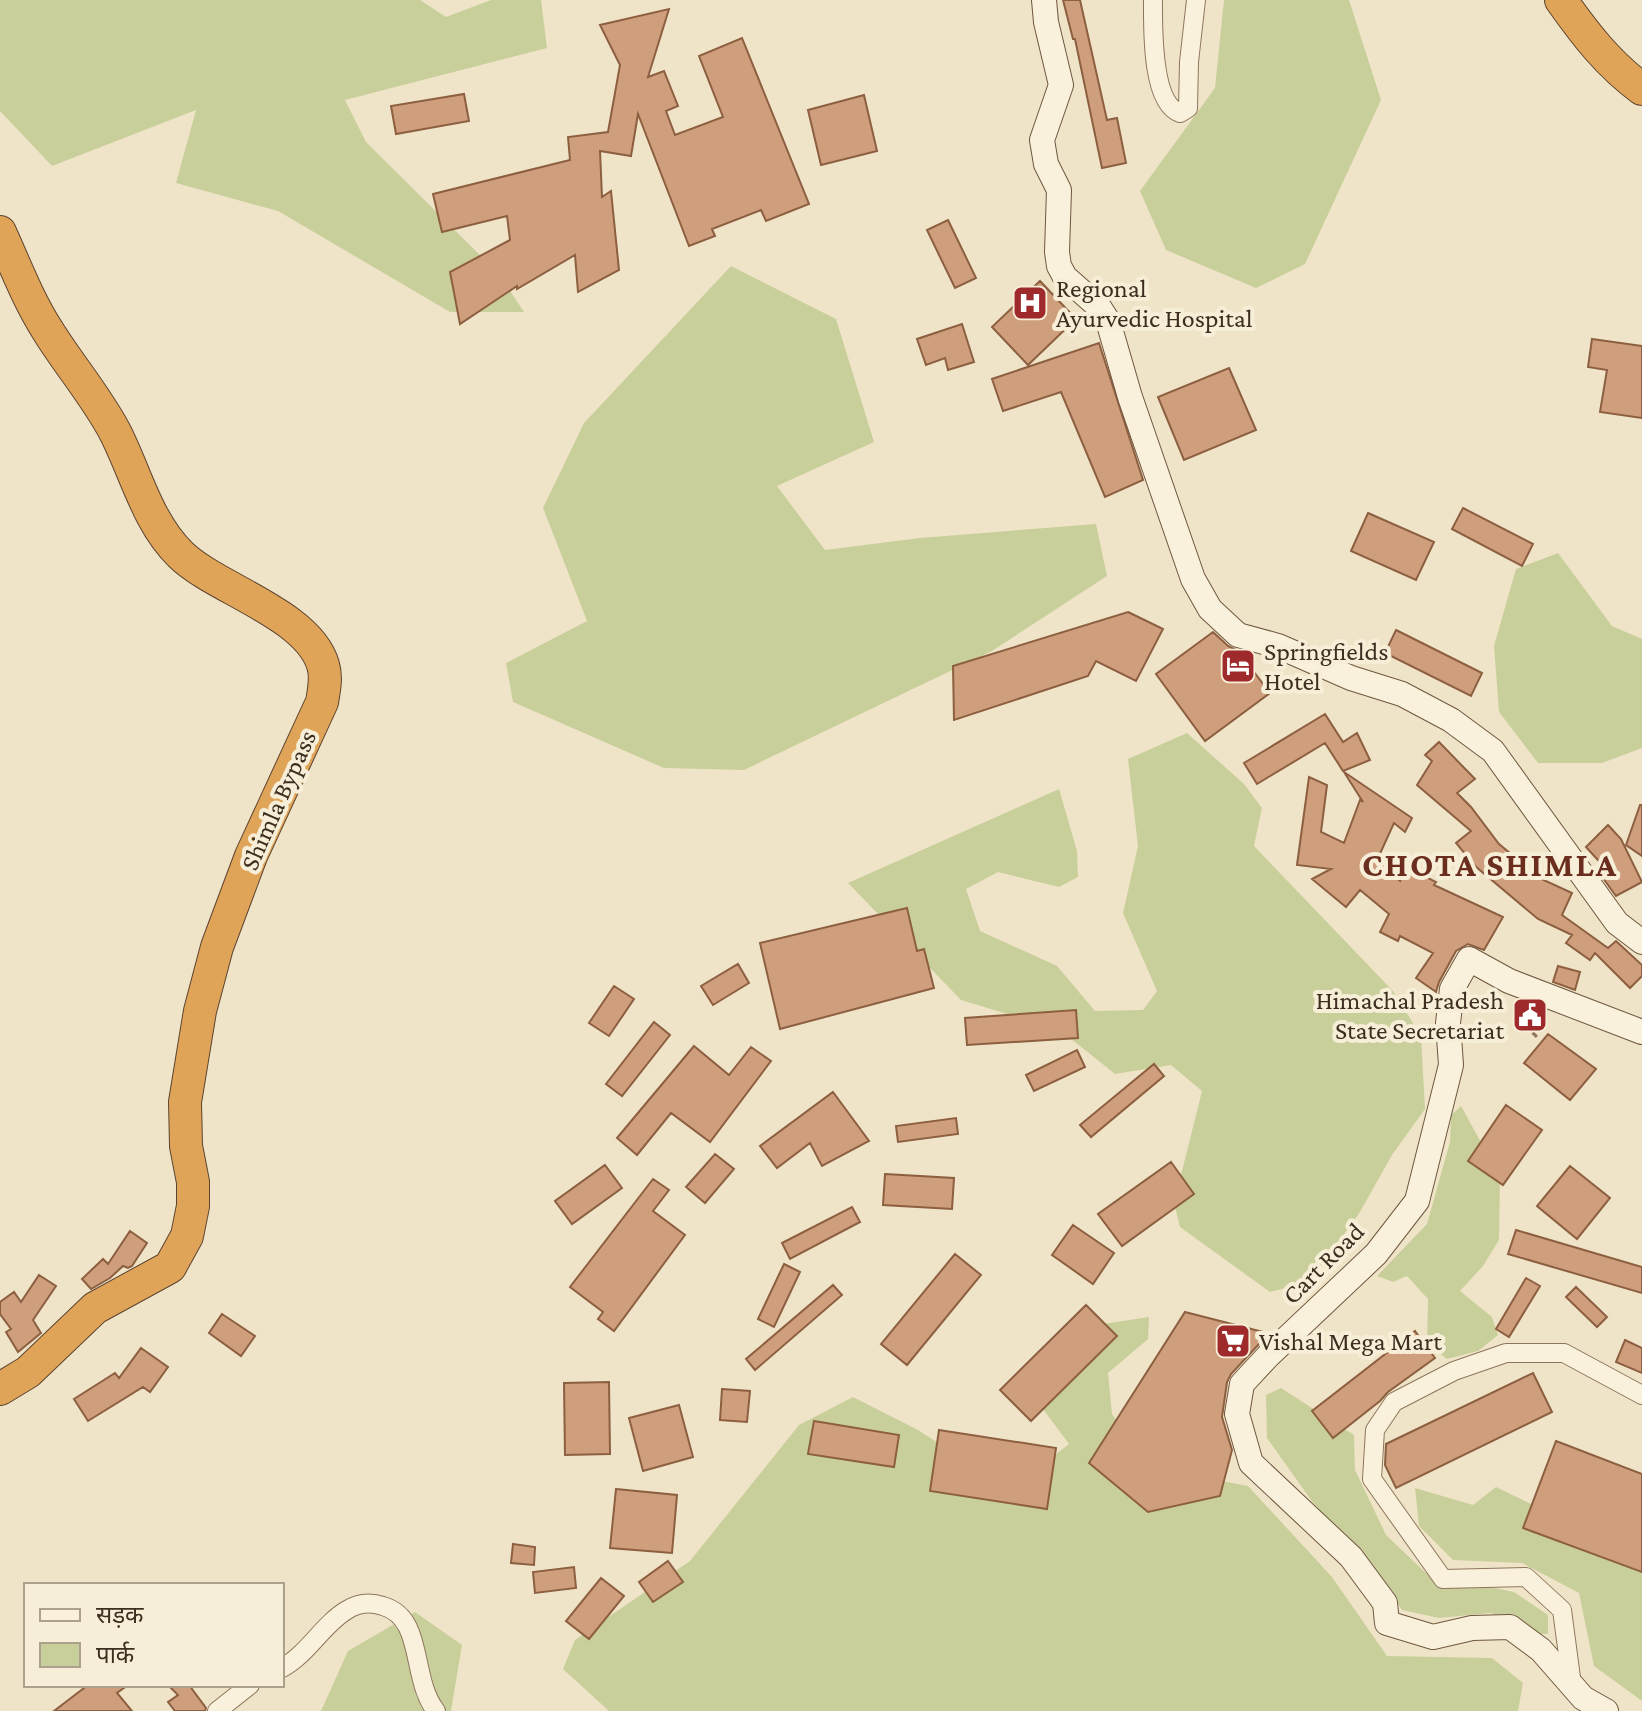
<svg xmlns="http://www.w3.org/2000/svg" width="1642" height="1711" font-family="'Crimson Pro','Noto Sans Devanagari',serif">
<style>
.green{fill:#c9cf9b}
.building{fill:#cf9f7d;stroke:#8d5f41;stroke-width:2}
.lines{fill:none;stroke-linecap:round;stroke-linejoin:round}
.street-casing{stroke:#8d765c;stroke-width:20}
.secondary-casing{stroke:#6f573f;stroke-width:26}
.highway-casing{stroke:#5b4430;stroke-width:34}
.path{stroke:#8d765c;stroke-width:3;stroke-dasharray:6 4;stroke-linecap:butt}
.street{stroke:#faf1dc;stroke-width:18}
.secondary{stroke:#faf1dc;stroke-width:24}
.highway{stroke:#e0a458;stroke-width:32}
.labels{text-anchor:middle;stroke-width:8;stroke-linejoin:round;paint-order:stroke}
.poi-label{font-size:26px;fill:#3d2e20;stroke:#f7eed8;text-anchor:start}
.street-label{font-size:26px;fill:#3d2e20;stroke:#f7eed8}
.district-label{font-size:34px;font-weight:bold;letter-spacing:2px;fill:#6b2e1e;stroke:#f7eed8}
</style>
<rect width="100%" height="100%" fill="#f0e4c8"/>
<path class="green" d="M 0,0 L 420,0 L 446,17 L 491,0 L 541,0 L 547,48 L 345,100 L 366,142 L 499,274 L 524,312 L 450,312 L 278,211 L 176,183 L 196,110 L 52,166 L 0,111 Z
M 1224,0 L 1349,0 L 1381,100 L 1305,264 L 1256,288 L 1166,250 L 1140,191 L 1215,88 Z
M 731,266 L 836,319 L 874,442 L 777,486 L 825,550 L 920,538 L 1096,524 L 1107,576 L 992,651 L 744,770 L 664,768 L 513,702 L 506,663 L 587,621 L 543,508 L 584,423 Z
M 1558,553 L 1612,626 L 1642,639 L 1642,748 L 1602,763 L 1538,763 L 1499,712 L 1494,646 L 1516,569 Z
M 1187,733 L 1244,784 L 1262,808 L 1254,846 L 1393,991 L 1421,1036 L 1425,1109 L 1392,1155 L 1360,1212 L 1310,1282 L 1270,1292 L 1180,1227 L 1174,1203 L 1202,1091 L 1171,1065 L 1115,1074 L 1060,1030 L 961,1000 L 848,883 L 1059,789 L 1077,851 L 1078,877 L 1059,887 L 998,872 L 966,889 L 980,931 L 1057,966 L 1095,1011 L 1143,1010 L 1157,991 L 1123,913 L 1138,846 L 1128,759 Z
M 1461,1106 L 1500,1177 L 1499,1240 L 1483,1266 L 1460,1291 L 1492,1317 L 1498,1335 L 1478,1351 L 1447,1359 L 1427,1343 L 1428,1299 L 1407,1276 L 1393,1282 L 1377,1276 L 1427,1224 L 1450,1142 L 1451,1115 Z
M 1149,1317 L 1148,1339 L 1108,1373 L 1112,1414 L 1150,1467 L 1248,1486 L 1332,1577 L 1387,1656 L 1492,1658 L 1523,1683 L 1518,1711 L 609,1711 L 563,1669 L 575,1640 L 690,1561 L 799,1425 L 853,1397 L 918,1430 L 991,1477 L 1035,1471 L 1069,1444 L 1019,1377 L 1070,1329 Z
M 1281,1388 L 1354,1435 L 1355,1470 L 1386,1535 L 1427,1574 L 1514,1592 L 1548,1615 L 1548,1634 L 1538,1634 L 1491,1613 L 1439,1618 L 1402,1610 L 1380,1578 L 1311,1500 L 1267,1438 L 1266,1395 Z
M 1496,1487 L 1642,1558 L 1642,1701 L 1594,1666 L 1579,1593 L 1522,1563 L 1453,1560 L 1419,1526 L 1415,1488 L 1473,1505 Z
M 415,1612 L 462,1645 L 451,1711 L 321,1711 L 348,1651 Z"/>
<path class="building" d="M 1063,0 L 1080,0 L 1107,120 L 1117,118 L 1126,163 L 1102,168 L 1075,39 L 1073,39 Z
M 669,9 L 648,77 L 664,71 L 678,106 L 666,111 L 675,135 L 723,117 L 699,56 L 742,38 L 809,204 L 766,221 L 761,210 L 712,229 L 715,236 L 689,246 L 638,114 L 631,156 L 600,151 L 602,197 L 611,191 L 619,270 L 578,292 L 575,255 L 517,289 L 517,286 L 460,324 L 450,272 L 510,240 L 507,216 L 442,232 L 433,194 L 570,160 L 568,137 L 608,132 L 620,65 L 600,25 Z
M 464,94 L 469,121 L 396,134 L 391,106 Z
M 864,95 L 877,151 L 821,165 L 808,110 Z
M 948,220 L 976,278 L 955,288 L 927,230 Z
M 1040,281 L 1076,319 L 1028,365 L 992,327 Z
M 962,324 L 974,362 L 948,370 L 945,358 L 926,365 L 917,339 Z
M 1592,339 L 1642,346 L 1642,418 L 1600,412 L 1607,370 L 1588,367 Z
M 1099,343 L 1143,480 L 1105,497 L 1061,392 L 1003,411 L 992,379 Z
M 1229,368 L 1256,430 L 1184,460 L 1158,397 Z
M 1463,508 L 1533,544 L 1522,566 L 1452,529 Z
M 1368,513 L 1434,542 L 1416,580 L 1351,551 Z
M 1128,612 L 1163,629 L 1136,681 L 1096,661 L 1088,676 L 954,720 L 953,666 Z
M 1396,630 L 1482,673 L 1471,696 L 1385,653 Z
M 1213,632 L 1228,646 L 1238,651 L 1270,693 L 1205,741 L 1156,674 Z
M 1325,714 L 1343,742 L 1357,733 L 1370,760 L 1343,771 L 1325,743 L 1257,784 L 1244,763 Z
M 1439,742 L 1475,779 L 1457,793 L 1471,807 L 1499,844 L 1527,867 L 1524,871 L 1572,893 L 1562,915 L 1608,948 L 1616,941 L 1642,965 L 1642,976 L 1630,988 L 1595,953 L 1590,960 L 1566,943 L 1572,935 L 1538,919 L 1475,866 L 1456,843 L 1471,831 L 1417,785 L 1432,761 L 1425,755 Z
M 1344,772 L 1412,818 L 1405,832 L 1394,823 L 1378,858 L 1400,881 L 1407,867 L 1436,882 L 1434,885 L 1503,917 L 1484,950 L 1468,944 L 1456,951 L 1439,982 L 1436,992 L 1416,978 L 1433,953 L 1400,936 L 1398,941 L 1380,932 L 1389,914 L 1360,890 L 1346,907 L 1312,879 L 1331,869 L 1297,865 L 1309,777 L 1327,785 L 1321,832 L 1344,843 L 1360,800 L 1363,802 Z
M 1640,805 L 1642,805 L 1642,856 L 1626,845 Z
M 1608,825 L 1621,839 L 1642,882 L 1616,896 L 1600,874 L 1608,871 L 1586,847 Z
M 907,908 L 917,951 L 924,949 L 934,988 L 780,1029 L 760,943 Z
M 738,964 L 749,983 L 713,1005 L 701,986 Z
M 1558,966 L 1580,972 L 1575,990 L 1553,982 Z
M 614,986 L 634,999 L 609,1036 L 589,1023 Z
M 1076,1010 L 1078,1038 L 967,1045 L 965,1018 Z
M 654,1022 L 670,1035 L 622,1096 L 606,1084 Z
M 1548,1034 L 1596,1069 L 1570,1100 L 1524,1063 Z
M 694,1046 L 729,1075 L 751,1047 L 771,1061 L 710,1142 L 671,1113 L 637,1155 L 617,1138 Z
M 1077,1050 L 1085,1067 L 1034,1091 L 1026,1075 Z
M 1154,1064 L 1164,1076 L 1091,1137 L 1080,1125 Z
M 833,1092 L 869,1141 L 822,1166 L 810,1143 L 777,1168 L 760,1146 Z
M 1506,1105 L 1542,1130 L 1503,1185 L 1468,1161 Z
M 956,1118 L 958,1134 L 898,1142 L 896,1126 Z
M 715,1154 L 734,1169 L 705,1203 L 686,1187 Z
M 1171,1162 L 1194,1194 L 1122,1246 L 1098,1214 Z
M 605,1165 L 622,1188 L 572,1224 L 555,1201 Z
M 1570,1166 L 1610,1198 L 1577,1239 L 1537,1206 Z
M 885,1174 L 954,1178 L 952,1209 L 883,1205 Z
M 653,1179 L 669,1190 L 653,1211 L 685,1235 L 614,1331 L 598,1319 L 603,1312 L 570,1287 Z
M 852,1207 L 860,1222 L 790,1259 L 782,1243 Z
M 1073,1225 L 1114,1253 L 1093,1284 L 1052,1255 Z
M 1516,1230 L 1642,1267 L 1642,1293 L 1508,1254 Z
M 130,1231 L 147,1243 L 132,1266 L 128,1268 L 123,1266 L 110,1278 L 91,1289 L 82,1279 L 103,1259 L 108,1264 Z
M 955,1254 L 981,1275 L 907,1365 L 881,1344 Z
M 784,1264 L 800,1272 L 774,1327 L 758,1319 Z
M 39,1275 L 56,1286 L 33,1320 L 41,1333 L 18,1352 L 6,1332 L 11,1329 L 0,1314 L 0,1302 L 14,1292 L 21,1302 Z
M 1526,1278 L 1540,1286 L 1509,1337 L 1496,1329 Z
M 833,1285 L 842,1295 L 755,1370 L 746,1359 Z
M 1576,1287 L 1607,1317 L 1597,1327 L 1566,1297 Z
M 1086,1305 L 1117,1336 L 1031,1421 L 1000,1390 Z
M 1185,1312 L 1263,1332 L 1260,1343 L 1231,1374 L 1227,1382 L 1222,1417 L 1232,1450 L 1220,1496 L 1148,1512 L 1089,1463 Z
M 222,1314 L 255,1336 L 241,1356 L 209,1333 Z
M 1415,1331 L 1435,1358 L 1388,1392 L 1380,1401 L 1333,1438 L 1312,1411 Z
M 1625,1340 L 1642,1348 L 1642,1373 L 1616,1362 Z
M 141,1348 L 168,1367 L 150,1392 L 143,1387 L 88,1421 L 74,1399 L 115,1373 L 119,1378 Z
M 1533,1373 L 1552,1412 L 1396,1488 L 1385,1465 L 1386,1444 Z
M 609,1382 L 610,1454 L 565,1455 L 564,1383 Z
M 722,1389 L 750,1391 L 747,1422 L 720,1420 Z
M 679,1405 L 693,1457 L 643,1471 L 629,1418 Z
M 814,1421 L 899,1435 L 894,1467 L 808,1454 Z
M 939,1430 L 1056,1448 L 1047,1509 L 930,1491 Z
M 1556,1441 L 1642,1474 L 1642,1572 L 1523,1528 Z
M 616,1489 L 677,1495 L 672,1553 L 610,1548 Z
M 513,1544 L 535,1547 L 534,1565 L 511,1563 Z
M 668,1561 L 683,1582 L 653,1602 L 639,1582 Z
M 574,1567 L 576,1588 L 535,1593 L 533,1572 Z
M 601,1578 L 624,1596 L 589,1639 L 566,1621 Z
M 88,1685 L 128,1685 L 117,1693 L 132,1711 L 54,1711 Z
M 168,1685 L 189,1685 L 206,1708 L 205,1711 L 175,1711 L 168,1702 L 178,1695 Z"/>
<g class="lines">
<defs>
<path id="street" d="M 1153,0 C 1153,27 1151,103 1180,113 L 1188,108 L 1189,62 L 1196,0
M 282,1668 C 308,1654 323,1624 347,1610 C 358,1603 371,1602 383,1606 C 425,1618 410,1678 436,1711
M 1572,1685 L 1562,1610 L 1526,1577 L 1443,1579 L 1372,1479 L 1375,1430 L 1394,1402 L 1454,1371 L 1506,1353 L 1564,1353 L 1642,1395
M 217,1711 L 250,1685"/>
<path id="secondary" d="M 1044,0 L 1046,22 L 1061,85 L 1042,140 L 1046,164 L 1059,190 L 1057,252 L 1059,266 L 1065,277 L 1099,307 L 1108,321 L 1130,397 L 1193,579 L 1210,609 L 1238,635 L 1278,646 L 1351,678 L 1402,694 L 1451,720 L 1493,751 L 1617,923 L 1642,942
M 1606,1711 L 1583,1698 L 1541,1650 L 1510,1627 L 1472,1628 L 1433,1637 L 1387,1623 L 1385,1603 L 1351,1557 L 1251,1463 L 1237,1414 L 1242,1384 L 1268,1356 L 1376,1254 L 1417,1201 L 1451,1065 L 1448,1023 L 1452,989 L 1469,959 L 1509,981 L 1642,1032"/>
<path id="highway" d="M 1561,0 C 1585,34 1608,64 1642,89
M 0,232 C 15,265 28,300 48,331 C 69,365 96,396 115,432 C 136,473 147,522 181,555 C 216,589 308,614 323,665 C 327,677 324,690 322,702 L 251,856 L 217,947 L 200,1011 L 185,1102 L 186,1146 L 193,1182 L 193,1206 L 187,1236 L 170,1267 L 95,1308 L 28,1372 L 0,1389"/>
</defs>
<use href="#street" class="street-casing"/>
<use href="#secondary" class="secondary-casing"/>
<use href="#highway" class="highway-casing"/>
<path class="path" d="M 1529,1010 L 1521,1021 L 1537,1037"/>
<use href="#street" class="street"/>
<use href="#secondary" class="secondary"/>
<use href="#highway" class="highway"/>
</g>
<defs>
<symbol id="hospital-square" viewBox="-11 -11 22 22"><rect x="-9" y="-9" width="18" height="18" rx="4" fill="#9e2a2b" stroke="#f7eed8"/><path d="M-5-5h3v3.5h4V-5h3V5h-3V1.5h-4V5h-3Z" fill="#fff"/></symbol>
<symbol id="hotel-square" viewBox="-11 -11 22 22"><rect x="-9" y="-9" width="18" height="18" rx="4" fill="#9e2a2b" stroke="#f7eed8"/><path d="M-6-4.5h1.5V1H6V5H4.5V3h-9V5H-6ZM-4 0a1.8 1.8 0 1 1 3.6 0ZM.5 0V-2.5h3Q6-2.5 6 0Z" fill="#fff"/></symbol>
<symbol id="civic-square" viewBox="-11 -11 22 22"><rect x="-9" y="-9" width="18" height="18" rx="4" fill="#9e2a2b" stroke="#f7eed8"/><path d="M-.6-6.5H3V-4.5H.6V-3L4-1V1h2V6H-6V1h2V-1L-.6-3ZM-1.2 2.5V6h2.4V2.5Z" fill="#fff"/></symbol>
<symbol id="supermarket-square" viewBox="-11 -11 22 22"><rect x="-9" y="-9" width="18" height="18" rx="4" fill="#9e2a2b" stroke="#f7eed8"/><path d="M-6-5.5h2.5l.6 2H6L4.5 2H-2.5L-4.4-4H-6ZM-1.5 3.2a1.3 1.3 0 1 0 .1 0ZM3 3.2a1.3 1.3 0 1 0 .1 0Z" fill="#fff"/></symbol>
</defs>
<g fill-rule="evenodd">
<use href="#hospital-square" x="1010" y="283" width="40" height="40"/>
<use href="#hotel-square" x="1218" y="646" width="40" height="40"/>
<use href="#civic-square" x="1510" y="995" width="40" height="40"/>
<use href="#supermarket-square" x="1213" y="1321" width="40" height="40"/>
</g>
<g class="labels">
<g class="poi-label">
<text x="1056" y="297">Regional<tspan x="1056" dy="30">Ayurvedic Hospital</tspan></text>
<text x="1264" y="660">Springfields<tspan x="1264" dy="30">Hotel</tspan></text>
<text x="1504" y="1009" text-anchor="end">Himachal Pradesh<tspan x="1504" dy="30">State Secretariat</tspan></text>
<text x="1259" y="1350">Vishal Mega Mart</text>
</g>
<g class="street-label">
<text transform="translate(278 800) rotate(-66)" y="9">Shimla Bypass</text>
<text transform="translate(1323 1263) rotate(-45)" y="9">Cart Road</text>
</g>
<g class="district-label">
<text x="1490" y="876">CHOTA SHIMLA</text>
</g>
</g>
<rect x="24" y="1583" width="260" height="104" fill="#f7eed8" stroke="#ada18e" stroke-width="2"/>
<rect x="40" y="1609" width="40" height="12" fill="#faf1dc" stroke="#ada18e" stroke-width="2"/>
<text x="96" y="1623" font-size="24" fill="#3d2e20">सड़क</text>
<rect x="40" y="1643" width="40" height="24" fill="#c9cf9b" stroke="#ada18e" stroke-width="2"/>
<text x="96" y="1663" font-size="24" fill="#3d2e20">पार्क</text>
</svg>
